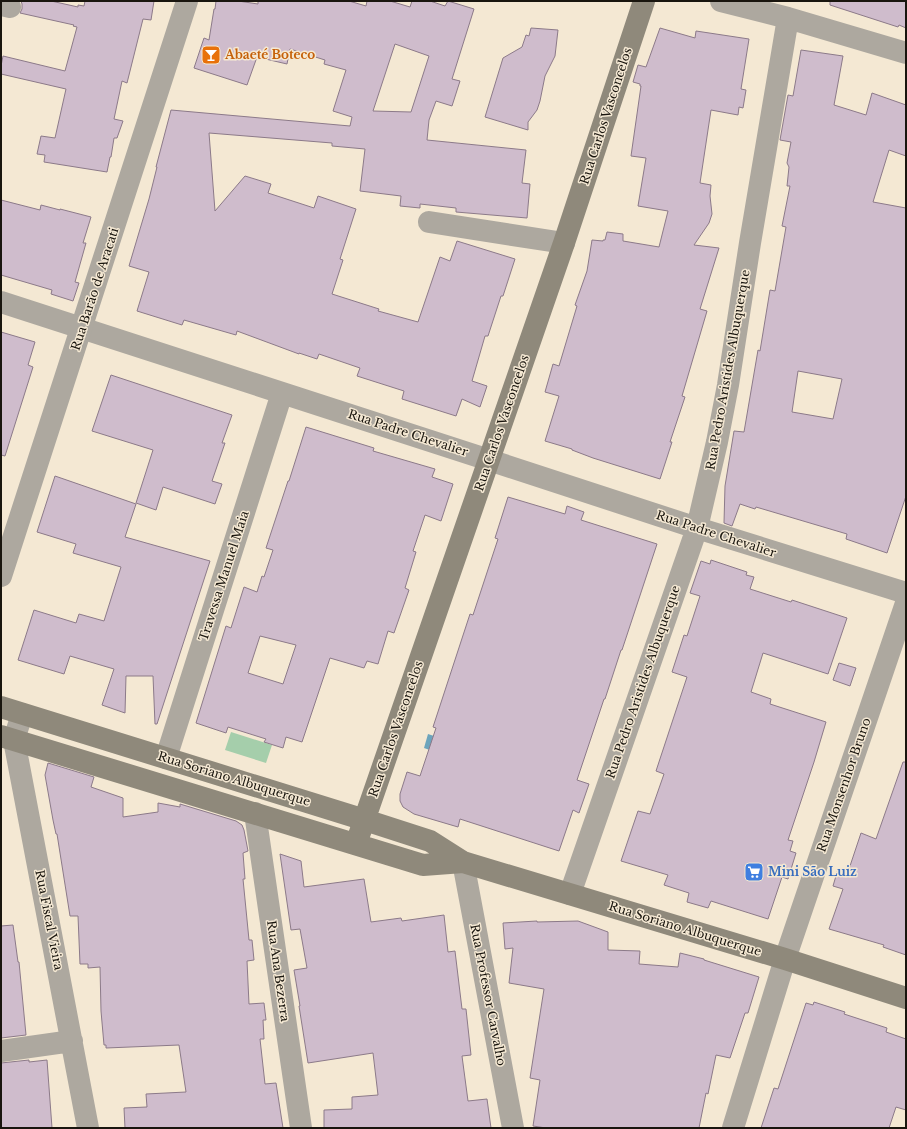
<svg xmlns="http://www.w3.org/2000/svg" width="907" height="1129" font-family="'Libre Baskerville',serif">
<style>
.green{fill:#a5ceab}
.water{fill:#6ca4bc}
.building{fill:#cfbccc;stroke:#8c7a89;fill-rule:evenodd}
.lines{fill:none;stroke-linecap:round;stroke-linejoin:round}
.minor{stroke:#ada89f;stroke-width:22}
.tertiary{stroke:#ada89f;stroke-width:22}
.secondary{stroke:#8f897b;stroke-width:22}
.labels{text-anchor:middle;stroke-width:3;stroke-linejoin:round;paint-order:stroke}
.food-label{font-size:12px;font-weight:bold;fill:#c56008;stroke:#f4e8d3;text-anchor:start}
.street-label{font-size:12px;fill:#19150e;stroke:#f4e8d3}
.shop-label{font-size:12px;font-weight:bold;fill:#366cbe;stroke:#f4e8d3;text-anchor:start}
</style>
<rect width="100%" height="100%" fill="#f4e8d3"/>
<path class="green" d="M 231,732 L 272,745 L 266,763 L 225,750 Z"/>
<path class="water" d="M 428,734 L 452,742 L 447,756 L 424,748 Z"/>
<path class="building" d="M 21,1 L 51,1 L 78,7 L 78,5 L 84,6 L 85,1 L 154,1 L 151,20 L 143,19 L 127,83 L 122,81 L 114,119 L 123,121 L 117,138 L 114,138 L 111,157 L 110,157 L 107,172 L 44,162 L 45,155 L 37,154 L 41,136 L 55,138 L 66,89 L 1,74 L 1,66 L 3,56 L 65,71 L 77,27 L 73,26 L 74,25 L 20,13 L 22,9 L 22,4 Z
M 216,1 L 238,1 L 258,4 L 258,1 L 349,1 L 366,6 L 367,1 L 390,1 L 410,7 L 412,1 L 430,1 L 445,6 L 448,1 L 474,9 L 452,79 L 460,81 L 452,106 L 436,101 L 429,120 L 427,140 L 526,150 L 522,183 L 530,184 L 527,218 L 456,212 L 456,208 L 420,204 L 420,208 L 400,206 L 401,196 L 360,191 L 365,149 L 332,146 L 332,143 L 209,133 L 215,211 L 245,176 L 271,184 L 268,193 L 314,208 L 318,196 L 356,209 L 340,259 L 343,260 L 332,294 L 379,309 L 378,311 L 418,322 L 440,257 L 450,261 L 457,241 L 515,259 L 503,296 L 501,296 L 488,336 L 485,336 L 472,381 L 487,386 L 480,407 L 462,399 L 456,416 L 402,399 L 404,391 L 357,376 L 360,368 L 319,354 L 317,359 L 299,353 L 299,354 L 237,331 L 236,335 L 184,320 L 182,325 L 137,311 L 149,272 L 129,266 L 149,199 L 157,167 L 156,167 L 171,110 L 350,126 L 352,117 L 333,111 L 346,70 L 324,64 L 325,60 L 290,49 L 287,64 L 257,57 L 247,85 L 194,68 L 204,38 L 209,40 L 214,9 L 215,9 ZM 395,44 L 429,56 L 411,112 L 373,111 Z
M 830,1 L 906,1 L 906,28 L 899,25 L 898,27 L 830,5 Z
M 531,28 L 558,30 L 555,56 L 545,76 L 540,101 L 537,110 L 528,122 L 528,130 L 485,117 L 503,58 L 522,47 L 526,35 L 529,36 Z
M 660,28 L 695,38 L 696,31 L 749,39 L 741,89 L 746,90 L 743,108 L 739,107 L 738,115 L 711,110 L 700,183 L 711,185 L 710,196 L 712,214 L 709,223 L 694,245 L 719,248 L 700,309 L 707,311 L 682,396 L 685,397 L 670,442 L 672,442 L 660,479 L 593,458 L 572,450 L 572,449 L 545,441 L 559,396 L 545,392 L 553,364 L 559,366 L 577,306 L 575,305 L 587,271 L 592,240 L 603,241 L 603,240 L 605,240 L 607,232 L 623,234 L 623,241 L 659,247 L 668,211 L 638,206 L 646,158 L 631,156 L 641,86 L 640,86 L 640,84 L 633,82 L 638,65 L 646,67 Z
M 801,50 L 843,56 L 834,105 L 866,115 L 872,93 L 906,105 L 906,156 L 889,150 L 873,202 L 906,208 L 906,496 L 887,553 L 846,539 L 847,534 L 756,507 L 755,509 L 740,504 L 732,526 L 724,523 L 725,486 L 734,431 L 744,432 L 758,350 L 760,351 L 770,290 L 775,291 L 786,227 L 782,226 L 790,186 L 787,186 L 789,167 L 787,163 L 791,142 L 780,140 L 788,95 L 793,96 ZM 798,371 L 842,379 L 833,419 L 792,412 Z
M 1,200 L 40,210 L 41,205 L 60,210 L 60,209 L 91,217 L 83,243 L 86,243 L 75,282 L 79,283 L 73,301 L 51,294 L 52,290 L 1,275 Z
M 1,332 L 35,342 L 28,365 L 33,367 L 5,456 L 1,455 Z
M 111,375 L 232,415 L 222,443 L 225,443 L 212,481 L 222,484 L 215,504 L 163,487 L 156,510 L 136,503 L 153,450 L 92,431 Z
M 306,427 L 374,448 L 373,451 L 435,469 L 432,477 L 453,484 L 441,521 L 425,515 L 413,551 L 416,552 L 405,588 L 409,590 L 394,633 L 388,631 L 378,664 L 367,661 L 364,668 L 330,658 L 302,742 L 286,737 L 283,748 L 264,742 L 266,739 L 228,727 L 226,733 L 196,723 L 226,626 L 231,628 L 244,587 L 257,592 L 262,576 L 264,577 L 273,550 L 266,548 L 288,481 L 289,481 ZM 260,636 L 296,645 L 283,684 L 248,673 Z
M 55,476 L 136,504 L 125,537 L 210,561 L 157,724 L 155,724 L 153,676 L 126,676 L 125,713 L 102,705 L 114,669 L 70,656 L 64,674 L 18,660 L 34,610 L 76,623 L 79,614 L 104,621 L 121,567 L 73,553 L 76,544 L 37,532 Z
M 508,497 L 565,514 L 567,506 L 584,512 L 581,520 L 657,544 L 622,650 L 621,650 L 605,699 L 604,699 L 577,780 L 589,784 L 579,813 L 573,810 L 559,851 L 460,819 L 458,827 L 414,814 L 403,807 L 400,801 L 400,794 L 407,772 L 420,776 L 436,728 L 433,727 L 470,614 L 473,615 L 498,539 L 495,538 Z
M 711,560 L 747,572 L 746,575 L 754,577 L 750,589 L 791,602 L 792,600 L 847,618 L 828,674 L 763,653 L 751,692 L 771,699 L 770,704 L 826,722 L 814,762 L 788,840 L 793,841 L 790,851 L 796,853 L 788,879 L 782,877 L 768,919 L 711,901 L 708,908 L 687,902 L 689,893 L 664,885 L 668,875 L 621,861 L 638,811 L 650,814 L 664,774 L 656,771 L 687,677 L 672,672 L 684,635 L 687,636 L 700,596 L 690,593 L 701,561 L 710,564 Z
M 839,663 L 856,668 L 850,686 L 833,680 Z
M 903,762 L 906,762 L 906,955 L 883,947 L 884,945 L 829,929 L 843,889 L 833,886 L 838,869 L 848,872 L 861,833 L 876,839 Z
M 48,763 L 94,777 L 91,787 L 123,798 L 123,817 L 158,812 L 158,803 L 180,807 L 180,804 L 236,821 L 242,825 L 244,830 L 248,851 L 243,853 L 245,879 L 243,879 L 249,940 L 252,940 L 254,960 L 247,961 L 249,1004 L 264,1003 L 266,1020 L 263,1020 L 264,1039 L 260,1039 L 265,1084 L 276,1083 L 283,1128 L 125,1128 L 124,1108 L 147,1107 L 146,1094 L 186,1092 L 179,1045 L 106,1048 L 106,1045 L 104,1045 L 101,1011 L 100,967 L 88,968 L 88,964 L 80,964 L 78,916 L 70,916 L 57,834 L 56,834 L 53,820 L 45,775 Z
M 280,854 L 301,861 L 304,887 L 364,879 L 371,922 L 401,918 L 402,921 L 444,915 L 448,952 L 455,951 L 462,1009 L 466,1009 L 471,1055 L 462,1056 L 468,1101 L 487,1099 L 491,1128 L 324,1128 L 324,1110 L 352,1109 L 352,1097 L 378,1095 L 373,1053 L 308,1063 L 299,1006 L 300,1006 L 294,970 L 307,968 L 300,929 L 291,930 Z
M 537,921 L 537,922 L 578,921 L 608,932 L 608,950 L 640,951 L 639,964 L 678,967 L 680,953 L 704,959 L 704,960 L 759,977 L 748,1013 L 745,1013 L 730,1058 L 716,1055 L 708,1094 L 706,1093 L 699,1128 L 546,1128 L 533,1126 L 540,1080 L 530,1078 L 544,989 L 509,983 L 513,948 L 505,949 L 503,923 Z
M 13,925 L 18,962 L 19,962 L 26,1035 L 1,1038 L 1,926 Z
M 814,1002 L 845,1012 L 844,1014 L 887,1028 L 886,1032 L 906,1039 L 906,1110 L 896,1107 L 889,1128 L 761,1128 L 774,1088 L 778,1089 L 806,1003 L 813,1005 Z
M 29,1060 L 29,1062 L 47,1060 L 52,1128 L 1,1128 L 1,1063 Z"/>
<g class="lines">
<path class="minor" d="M 721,1 L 788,18 L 906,53
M 1,5 L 10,7
M 429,222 L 564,243
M 1,302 L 489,460 L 697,528 L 906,593
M 22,714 L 14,740 L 88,1128
M 166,758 L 282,393
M 255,813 L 301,1128
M 463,862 L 513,1128
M 570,894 L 697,528 L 717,442 L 728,385 L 750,243 L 788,18
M 1,1051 L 72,1041
M 733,1128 L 785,959 L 906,603"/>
<path class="tertiary" d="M 1,576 L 187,1"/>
<path class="secondary" d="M 1,707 L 365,820 L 430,841 L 463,862 L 785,959 L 906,998
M 1,736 L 423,865 L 463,862
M 356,844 L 564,243 L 644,1"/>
</g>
<defs>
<symbol id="bar-square" viewBox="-11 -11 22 22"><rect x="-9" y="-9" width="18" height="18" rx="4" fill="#e8710a" stroke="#f4e8d3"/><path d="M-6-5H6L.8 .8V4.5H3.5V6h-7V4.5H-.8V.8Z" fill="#fff"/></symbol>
<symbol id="supermarket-square" viewBox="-11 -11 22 22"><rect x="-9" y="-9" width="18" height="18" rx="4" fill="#3f7fe0" stroke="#f4e8d3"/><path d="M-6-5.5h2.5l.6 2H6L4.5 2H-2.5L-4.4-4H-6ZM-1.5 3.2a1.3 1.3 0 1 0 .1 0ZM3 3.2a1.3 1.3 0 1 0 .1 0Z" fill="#fff"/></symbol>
</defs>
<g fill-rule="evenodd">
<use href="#bar-square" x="200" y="44" width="22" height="22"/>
<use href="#supermarket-square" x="743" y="861" width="22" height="22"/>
</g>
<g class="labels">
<g class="food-label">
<text x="225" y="59">Abaeté Boteco</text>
</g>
<g class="street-label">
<text transform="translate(606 116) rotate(-72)" y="4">Rua Carlos Vasconcelos</text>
<text transform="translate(95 289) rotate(-72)" y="4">Rua Barão de Aracati</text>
<text transform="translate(728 370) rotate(-80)" y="4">Rua Pedro Aristides Albuquerque</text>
<text transform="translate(502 423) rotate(-71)" y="4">Rua Carlos Vasconcelos</text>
<text transform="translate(408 433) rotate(18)" y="4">Rua Padre Chevalier</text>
<text transform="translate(716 534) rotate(18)" y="4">Rua Padre Chevalier</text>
<text transform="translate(224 576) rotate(-72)" y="4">Travessa Manuel Maia</text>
<text transform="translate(643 682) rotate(-71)" y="4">Rua Pedro Aristides Albuquerque</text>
<text transform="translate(396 729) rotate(-71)" y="4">Rua Carlos Vasconcelos</text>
<text transform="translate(234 779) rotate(17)" y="4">Rua Soriano Albuquerque</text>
<text transform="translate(844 785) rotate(-71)" y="4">Rua Monsenhor Bruno</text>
<text transform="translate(49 920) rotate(79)" y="4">Rua Fiscal Vieira</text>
<text transform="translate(685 929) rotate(17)" y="4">Rua Soriano Albuquerque</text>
<text transform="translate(278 971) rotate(82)" y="4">Rua Ana Bezerra</text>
<text transform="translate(488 995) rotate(79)" y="4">Rua Professor Carvalho</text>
</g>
<g class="shop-label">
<text x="768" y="876">Mini São Luiz</text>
</g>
</g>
<rect width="907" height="1129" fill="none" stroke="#19150e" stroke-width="4"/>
</svg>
